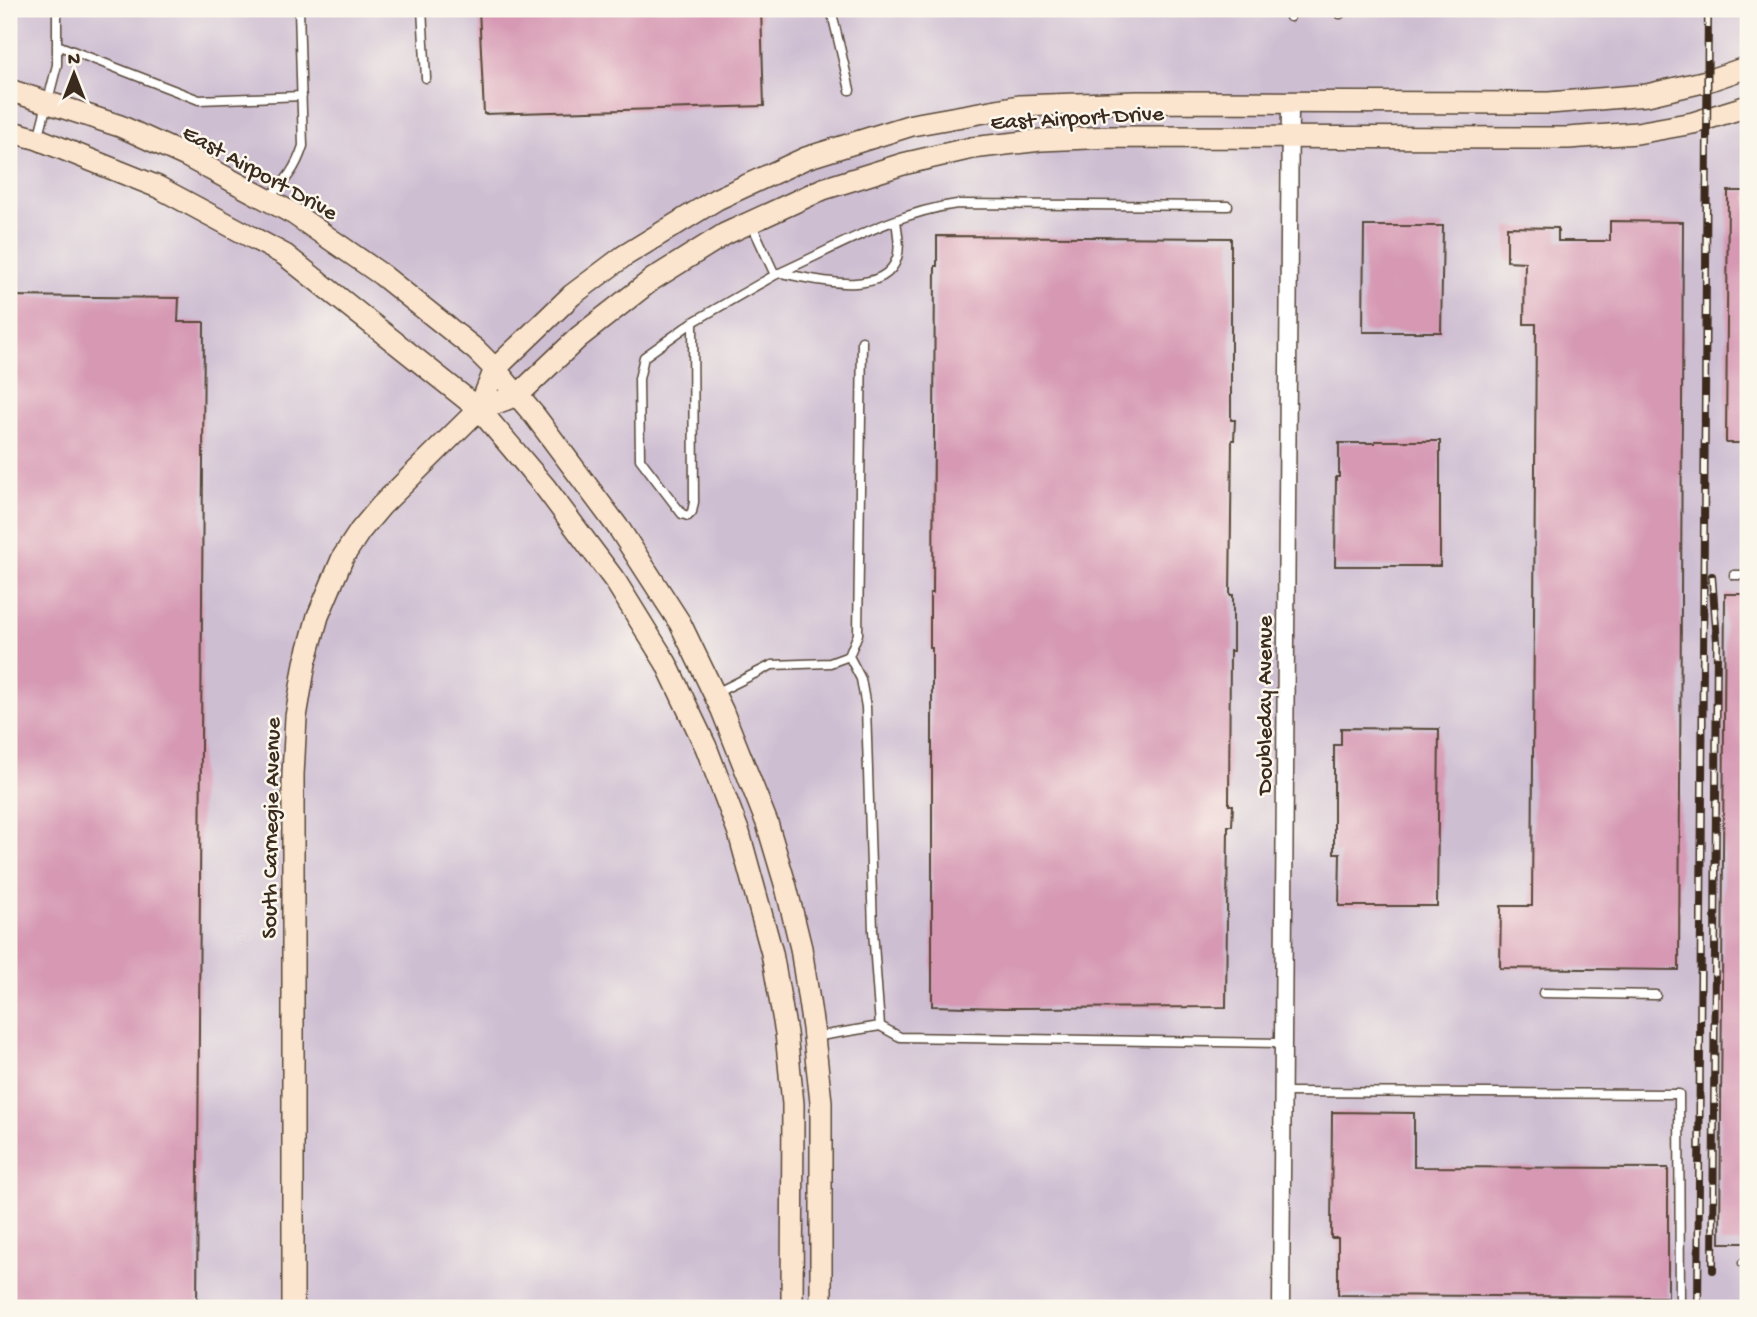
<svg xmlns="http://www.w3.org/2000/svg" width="1757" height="1317" font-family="'Gochi Hand',sans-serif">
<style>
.industrial{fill:#cebed2}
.building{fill:#d698b3}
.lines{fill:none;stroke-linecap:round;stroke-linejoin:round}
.lane-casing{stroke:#574637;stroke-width:11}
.street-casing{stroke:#574637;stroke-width:19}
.secondary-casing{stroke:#574637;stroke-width:24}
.lane{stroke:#fff;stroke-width:8}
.street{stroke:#fff;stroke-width:16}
.secondary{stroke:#fce5cf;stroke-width:21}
.rail-casing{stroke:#3b2a1e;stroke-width:8}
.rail{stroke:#fbf7ec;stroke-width:5;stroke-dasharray:16;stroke-linecap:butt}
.labels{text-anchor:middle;stroke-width:5;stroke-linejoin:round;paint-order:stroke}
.street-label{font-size:23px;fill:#3b2a1e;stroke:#fbf7ec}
</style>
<rect width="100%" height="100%" fill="#fbf7ec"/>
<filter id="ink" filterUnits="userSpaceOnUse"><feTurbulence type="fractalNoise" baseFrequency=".0143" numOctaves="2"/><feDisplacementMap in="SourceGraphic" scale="14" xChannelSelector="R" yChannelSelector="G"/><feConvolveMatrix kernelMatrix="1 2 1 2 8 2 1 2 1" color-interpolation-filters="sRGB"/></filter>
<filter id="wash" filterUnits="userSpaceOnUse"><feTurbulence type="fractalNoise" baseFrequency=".00686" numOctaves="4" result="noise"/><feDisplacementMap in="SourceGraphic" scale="28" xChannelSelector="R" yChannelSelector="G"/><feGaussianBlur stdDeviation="1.57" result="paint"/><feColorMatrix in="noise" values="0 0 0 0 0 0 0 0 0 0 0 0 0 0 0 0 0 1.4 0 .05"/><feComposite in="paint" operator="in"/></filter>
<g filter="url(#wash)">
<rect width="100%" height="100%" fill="#f3e2c6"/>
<path class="industrial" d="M 9,9 L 1748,9 L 1748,1308 L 9,1308 Z"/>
<g id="blocks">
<path class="building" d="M 479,9 L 761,9 L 764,106 L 484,114 Z
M 1728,191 L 1748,191 L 1748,443 L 1726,443 Z
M 1610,221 L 1683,222 L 1679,970 L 1500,968 L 1501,906 L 1532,906 L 1536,324 L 1524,324 L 1525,262 L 1507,261 L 1507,227 L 1558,228 L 1558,241 L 1610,241 Z
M 1364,226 L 1443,226 L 1441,332 L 1363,332 Z
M 937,236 L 1231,238 L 1231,420 L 1235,420 L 1234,440 L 1232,440 L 1230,595 L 1233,595 L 1233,651 L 1230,651 L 1229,805 L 1233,805 L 1232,826 L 1228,826 L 1226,1007 L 1004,1008 L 932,1006 L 932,648 L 930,648 L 930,593 L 933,593 L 935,266 L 937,266 Z
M 9,296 L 179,298 L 178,322 L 204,322 L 197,1308 L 9,1308 Z
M 1375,441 L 1440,441 L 1440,566 L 1335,566 L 1336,477 L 1339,477 L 1339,443 L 1375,443 Z
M 1725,594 L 1748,594 L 1748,1243 L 1720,1243 Z
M 1341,728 L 1439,729 L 1437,906 L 1339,906 L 1340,853 L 1334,853 L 1334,745 L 1341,745 Z
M 1332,1112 L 1414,1113 L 1414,1167 L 1668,1168 L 1668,1297 L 1338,1295 L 1338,1238 L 1331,1238 Z"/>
</g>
</g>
<g filter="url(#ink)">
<use href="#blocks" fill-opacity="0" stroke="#574637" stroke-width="2"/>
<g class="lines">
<defs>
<path id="lane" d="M 422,9 L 426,78
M 831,9 L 850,90
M 1289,9 L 1290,17
M 1340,9 L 1340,14
M 57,45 L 199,100 L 302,96
M 38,139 L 57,65 L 57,9
M 269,197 C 286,181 296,168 303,146 L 299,9
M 752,225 L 775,275 C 834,249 892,213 957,204 L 1228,206
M 781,273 C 812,279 884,299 897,258 C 901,247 897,231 896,220
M 693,322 L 694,502 L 692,512 L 688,516 L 682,514 L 640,459 L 639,379 L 644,357 L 693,322 L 775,275
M 1746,516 L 1748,516
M 1734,575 L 1748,575
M 849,656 L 861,679 L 866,707 L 873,930 L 880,1026
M 714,694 L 772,665 L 830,663 L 849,656 L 858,634 L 862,341
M 1543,993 L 1656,995
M 814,1037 L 880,1026 L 900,1037 L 1283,1043
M 1283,1092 L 1679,1094 L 1680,1308
M 1743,1263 L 1748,1263"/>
<path id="street" d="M 1281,1308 L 1290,103"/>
<path id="secondary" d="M 9,90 L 120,126 L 186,156 L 294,214 L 382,275 L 476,350 L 495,369 L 535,416 L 620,530 L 680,623 L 722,710 L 767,823 L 786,887 L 801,948 L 813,1028 L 821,1102 L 821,1308
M 9,131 L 38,139 L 158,187 L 285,255 L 479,409 L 545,487 L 616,582 L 666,663 L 706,747 L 739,833 L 772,953 L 786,1033 L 793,1104 L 792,1308
M 479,409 L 518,395 L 579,337 L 653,279 L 725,234 L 823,189 L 903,164 L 972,148 L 1041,140 L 1111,137 L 1568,138 L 1637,133 L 1693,123 L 1748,106
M 293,1308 L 293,775 L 296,717 L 305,663 L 318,616 L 343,557 L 360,531 L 381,506 L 479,409 L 495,369 L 572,295 L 624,256 L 717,199 L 806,158 L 912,125 L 1019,106 L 1137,102 L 1549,103 L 1647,95 L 1707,81 L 1748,67"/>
</defs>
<use href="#lane" class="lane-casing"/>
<use href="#street" class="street-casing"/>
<use href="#secondary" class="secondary-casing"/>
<use href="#lane" class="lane"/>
<use href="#street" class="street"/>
<use href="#secondary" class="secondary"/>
<defs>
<path id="rail" d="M 1712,576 L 1717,641 L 1713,1270
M 1698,1308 L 1708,9"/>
</defs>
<use href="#rail" class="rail-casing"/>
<use href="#rail" class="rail"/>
</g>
</g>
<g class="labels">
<g class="street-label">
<text transform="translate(1077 116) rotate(-3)" y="8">East Airport Drive</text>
<text transform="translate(261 171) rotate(29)" y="8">East Airport Drive</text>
<text transform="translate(1263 705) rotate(-90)" y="8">Doubleday Avenue</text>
<text transform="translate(269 828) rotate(-89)" y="8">South Carnegie Avenue</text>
</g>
</g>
<rect width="1757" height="1317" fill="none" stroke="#fbf7ec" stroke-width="35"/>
<g transform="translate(74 74)" stroke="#fbf7ec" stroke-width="5" paint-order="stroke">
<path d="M0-5L12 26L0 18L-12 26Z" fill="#3b2a1e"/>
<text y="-10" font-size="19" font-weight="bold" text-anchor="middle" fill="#3b2a1e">N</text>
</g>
</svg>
